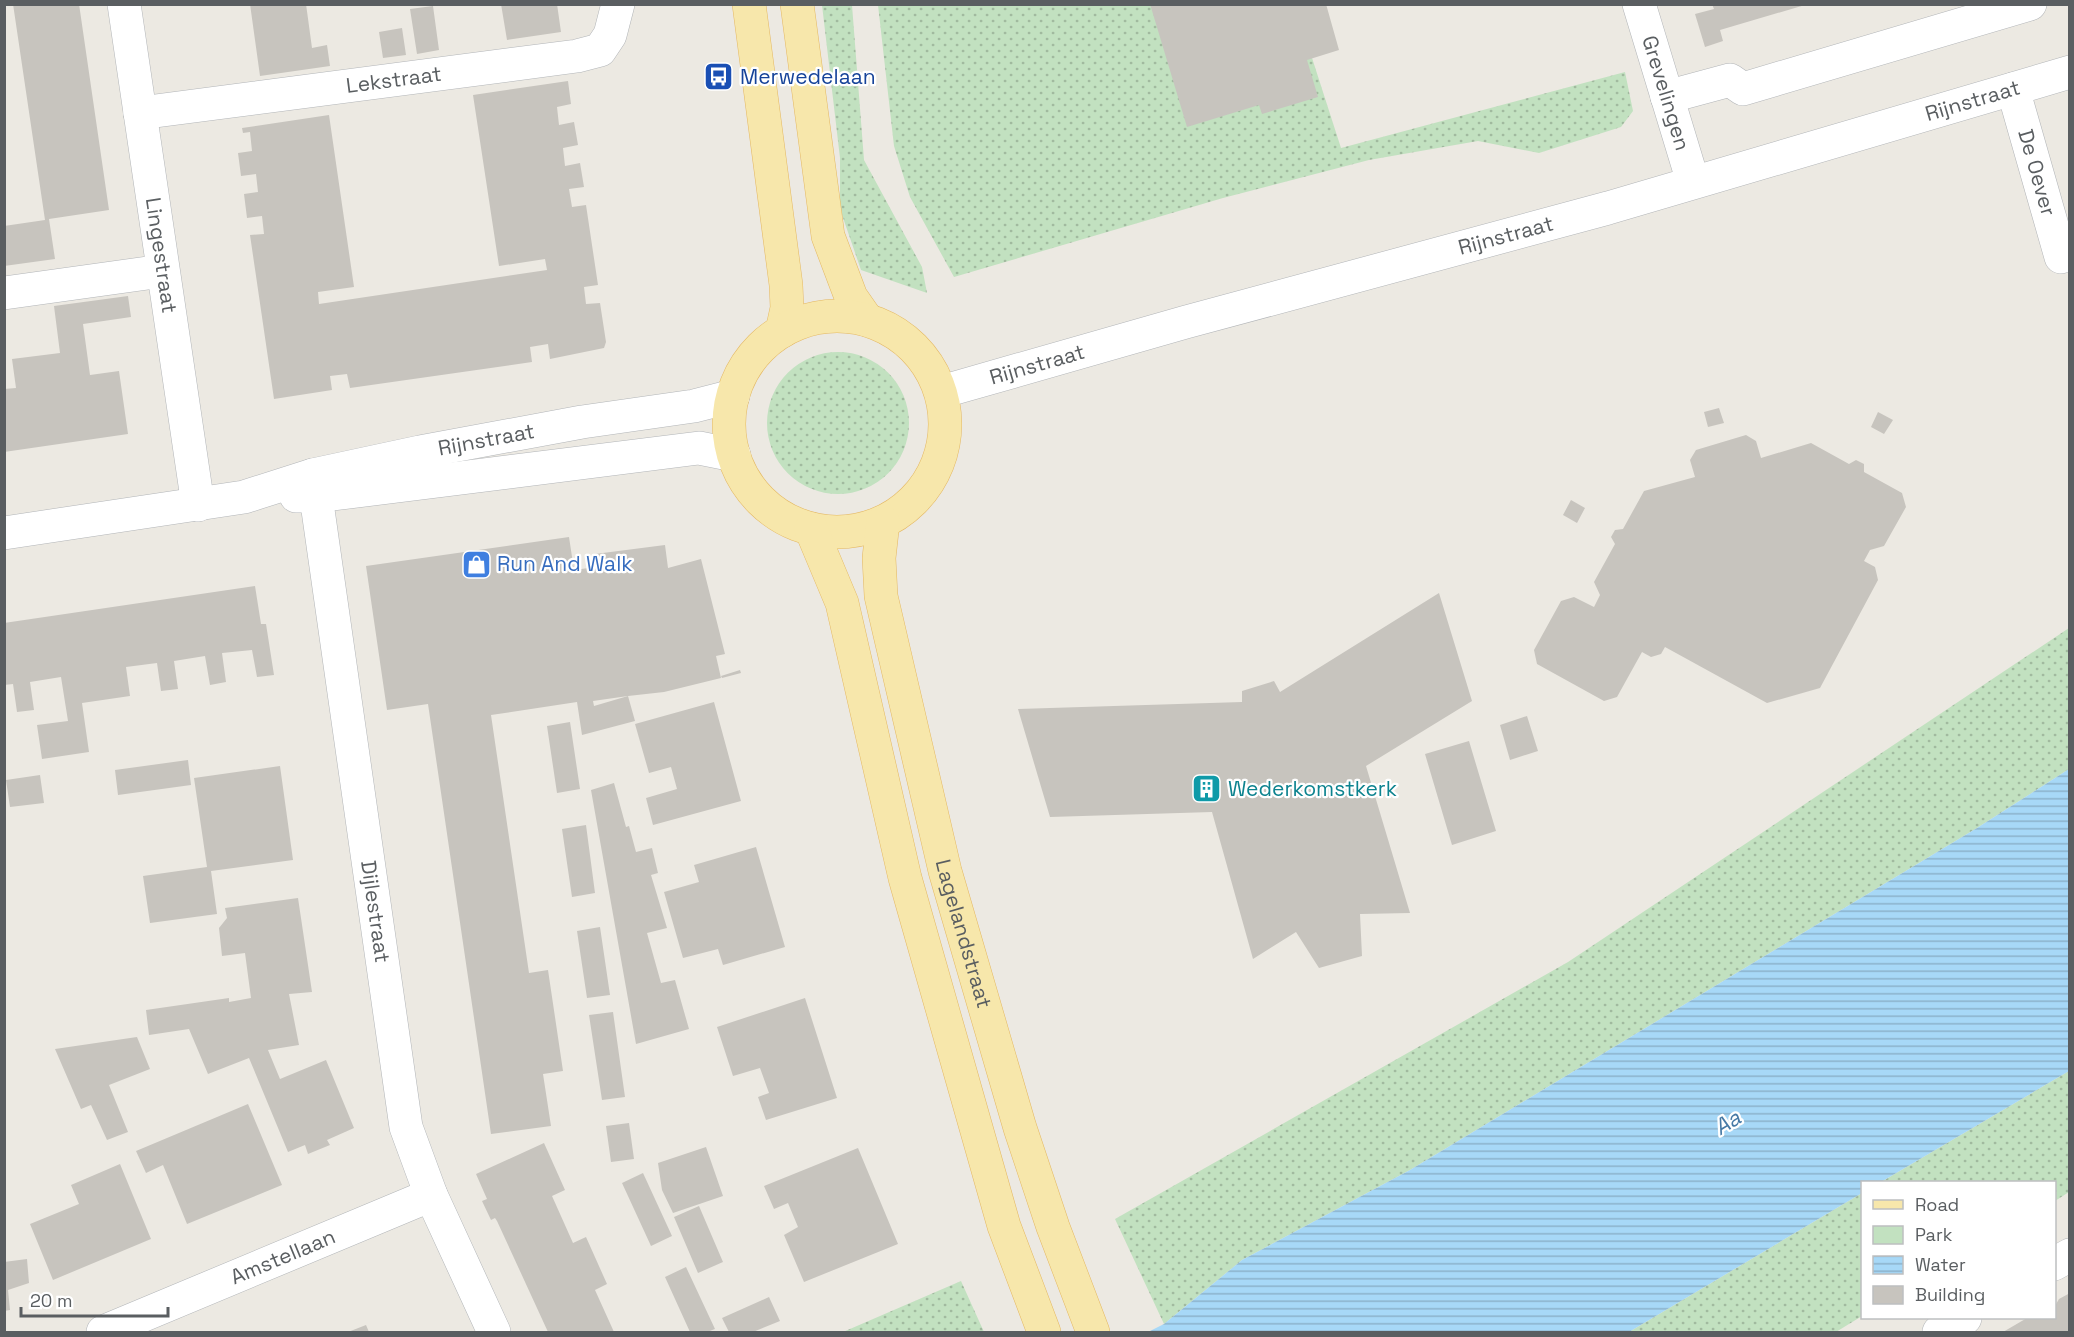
<svg xmlns="http://www.w3.org/2000/svg" width="2074" height="1337" font-family="'Space Grotesk',sans-serif">
<style>
.green{fill:url(#green-dots)}
.water{fill:url(#water-rules)}
.building{fill:#c7c4be;fill-rule:evenodd}
.lines{fill:none;stroke-linecap:round;stroke-linejoin:round}
.minor-casing{stroke:#b2b5b8;stroke-width:34}
.major-casing{stroke:#e4b863;stroke-width:34}
.minor{stroke:#fff;stroke-width:33}
.major{stroke:#f7e7ab;stroke-width:33}
.labels{text-anchor:middle;stroke-width:4.5;stroke-linejoin:round;paint-order:stroke}
.transit-label{font-size:21px;fill:#164399;stroke:#fff;text-anchor:start}
.street-label{font-size:21px;fill:#5a5e61;stroke:#fff}
.shop-label{font-size:21px;fill:#366cbe;stroke:#fff;text-anchor:start}
.culture-label{font-size:21px;fill:#0d838f;stroke:#fff;text-anchor:start}
.water-label{font-size:22px;font-style:italic;fill:#477aa6;stroke:#fff}
</style>
<defs>
<pattern id="green-dots" width="8" height="8" patternUnits="userSpaceOnUse" patternTransform="scale(1.5)"><rect width="8" height="8" fill="#c2e1c0"/><path d="M2 2h.1M6 6h.1" fill="none" stroke="#a1ba9f" stroke-width="1.8" stroke-linecap="round"/></pattern>
<pattern id="water-rules" width="6" height="5" patternUnits="userSpaceOnUse" patternTransform="scale(1.5)"><rect width="6" height="5" fill="#a7d8f7"/><path d="M0 2.5h6" fill="none" stroke="#8bb2cb"/></pattern>
</defs>
<rect width="100%" height="100%" fill="#ece9e2"/>
<path class="green" d="M 822,5 L 852,5 L 864,160 L 922,267 L 927,293 L 861,270 L 840,209 L 840,158 Z
M 878,5 L 1295,5 L 1341,148 L 1625,72 L 1633,111 L 1621,127 L 1539,153 L 1478,141 L 1369,160 L 1223,198 L 954,277 L 910,197 L 894,146 Z
M767 423a71 71 0 1 1 142 0a71 71 0 1 1-142 0Z
M 2069,628 L 2069,769 L 1977,828 L 1410,1170 L 1242,1260 L 1164,1324 L 1115,1219 L 1568,962 Z
M 2069,1071 L 2069,1192 L 2055,1201 L 2054,1182 L 1881,1182 Z
M 1862,1193 L 1862,1316 L 1836,1332 L 1629,1332 Z
M 961,1281 L 984,1332 L 843,1332 Z"/>
<path class="water" d="M 2069,769 L 2069,1071 L 1881,1182 L 1862,1182 L 1862,1193 L 1629,1332 L 1148,1332 L 1164,1324 L 1242,1260 L 1410,1170 L 1977,828 Z"/>
<path class="building" d="M 13,4 L 79,4 L 109,210 L 49,219 L 55,259 L 4,266 L 4,226 L 45,220 Z
M 250,4 L 306,4 L 312,48 L 327,45 L 330,66 L 260,76 Z
M 501,4 L 557,4 L 561,32 L 507,40 Z
M 1150,4 L 1326,4 L 1339,50 L 1307,60 L 1318,97 L 1262,114 L 1259,105 L 1187,127 Z
M 1712,4 L 1805,4 L 1805,5 L 1720,30 L 1723,41 L 1705,47 L 1695,14 L 1714,9 Z
M 433,6 L 439,50 L 417,54 L 410,9 Z
M 402,28 L 406,55 L 383,58 L 379,32 Z
M 568,81 L 571,104 L 557,107 L 559,125 L 574,122 L 578,145 L 563,148 L 565,166 L 580,163 L 584,187 L 569,189 L 572,207 L 586,205 L 598,285 L 584,287 L 586,304 L 600,303 L 606,342 L 604,348 L 550,359 L 548,344 L 530,347 L 532,362 L 350,388 L 347,374 L 330,376 L 332,390 L 274,399 L 250,235 L 264,234 L 262,216 L 247,218 L 244,194 L 258,192 L 256,174 L 241,176 L 238,153 L 252,151 L 250,132 L 243,133 L 242,128 L 329,115 L 354,287 L 318,292 L 319,304 L 547,270 L 545,259 L 499,266 L 473,95 Z
M 128,296 L 131,317 L 83,324 L 90,375 L 119,371 L 128,434 L 4,452 L 4,389 L 16,388 L 12,359 L 60,353 L 54,306 Z
M 1719,408 L 1724,423 L 1708,427 L 1704,412 Z
M 1878,412 L 1893,420 L 1884,434 L 1871,427 Z
M 1746,435 L 1756,441 L 1761,458 L 1811,443 L 1849,464 L 1856,460 L 1864,464 L 1864,472 L 1902,493 L 1906,507 L 1884,546 L 1870,550 L 1864,561 L 1875,567 L 1878,580 L 1820,688 L 1767,703 L 1665,647 L 1661,654 L 1651,657 L 1642,652 L 1617,697 L 1604,701 L 1537,664 L 1534,650 L 1561,601 L 1574,597 L 1594,607 L 1600,595 L 1594,582 L 1615,544 L 1611,537 L 1615,530 L 1623,529 L 1644,491 L 1695,477 L 1690,460 L 1696,450 Z
M 1571,500 L 1585,508 L 1577,523 L 1563,515 Z
M 569,537 L 574,570 L 596,567 L 595,554 L 665,545 L 668,568 L 701,559 L 725,654 L 716,656 L 721,678 L 664,692 L 628,696 L 635,721 L 582,735 L 577,702 L 491,715 L 529,973 L 548,970 L 563,1071 L 543,1074 L 551,1126 L 491,1134 L 428,704 L 387,710 L 366,566 ZM 628,696 L 594,706 L 593,701 Z
M 255,586 L 261,624 L 266,624 L 274,675 L 257,677 L 252,650 L 222,653 L 226,682 L 210,685 L 205,656 L 174,661 L 178,689 L 161,691 L 157,663 L 126,667 L 130,696 L 82,703 L 89,752 L 42,759 L 37,725 L 68,721 L 61,677 L 30,682 L 34,710 L 17,712 L 13,684 L 4,685 L 4,623 Z
M 1439,593 L 1472,701 L 1366,766 L 1410,913 L 1360,914 L 1362,956 L 1319,968 L 1296,932 L 1253,959 L 1212,812 L 1050,817 L 1018,709 L 1242,702 L 1242,691 L 1274,681 L 1280,692 Z
M 740,670 L 741,673 L 722,678 L 721,676 Z
M 714,702 L 741,801 L 653,825 L 646,798 L 677,789 L 671,767 L 649,773 L 635,724 Z
M 1527,716 L 1538,751 L 1510,760 L 1500,725 Z
M 570,722 L 580,789 L 557,793 L 547,726 Z
M 1469,741 L 1496,831 L 1452,845 L 1425,754 Z
M 188,760 L 191,785 L 118,795 L 115,770 Z
M 280,766 L 293,860 L 211,871 L 217,914 L 150,923 L 143,876 L 207,867 L 194,778 Z
M 40,775 L 44,803 L 10,807 L 6,780 Z
M 614,783 L 626,827 L 629,826 L 636,852 L 652,848 L 658,873 L 651,875 L 667,928 L 647,933 L 661,983 L 675,980 L 689,1029 L 636,1044 L 591,790 Z
M 586,825 L 595,893 L 572,897 L 562,829 Z
M 756,847 L 785,947 L 723,965 L 718,949 L 683,958 L 664,892 L 699,882 L 694,865 Z
M 298,898 L 312,992 L 289,994 L 299,1045 L 268,1050 L 280,1079 L 326,1060 L 354,1128 L 327,1140 L 330,1145 L 308,1154 L 305,1145 L 288,1152 L 249,1058 L 208,1074 L 189,1029 L 149,1035 L 146,1010 L 229,998 L 229,1002 L 251,998 L 245,953 L 222,956 L 219,928 L 227,918 L 225,908 Z
M 600,927 L 610,995 L 587,998 L 577,931 Z
M 805,998 L 837,1098 L 766,1120 L 758,1097 L 769,1093 L 760,1068 L 733,1076 L 717,1027 Z
M 613,1012 L 625,1097 L 602,1100 L 589,1015 Z
M 137,1037 L 150,1069 L 109,1085 L 128,1132 L 107,1140 L 91,1105 L 81,1109 L 55,1049 Z
M 248,1104 L 282,1185 L 187,1224 L 163,1165 L 146,1173 L 136,1151 Z
M 629,1123 L 634,1159 L 611,1162 L 606,1126 Z
M 544,1143 L 565,1190 L 552,1196 L 573,1243 L 586,1237 L 607,1284 L 595,1290 L 614,1332 L 548,1332 L 497,1221 L 495,1218 L 491,1220 L 482,1201 L 487,1199 L 476,1174 Z
M 706,1147 L 723,1196 L 673,1213 L 662,1190 L 658,1163 Z
M 858,1148 L 898,1244 L 804,1282 L 784,1235 L 798,1227 L 788,1203 L 774,1209 L 764,1186 Z
M 120,1164 L 151,1239 L 53,1280 L 30,1224 L 79,1204 L 71,1185 Z
M 643,1173 L 672,1236 L 651,1246 L 622,1183 Z
M 699,1206 L 723,1262 L 698,1273 L 674,1217 Z
M 27,1259 L 29,1283 L 8,1290 L 10,1310 L 4,1311 L 4,1262 Z
M 686,1267 L 715,1329 L 707,1332 L 690,1332 L 665,1277 Z
M 2070,1293 L 2070,1332 L 2003,1332 L 2027,1318 L 2054,1318 L 2055,1306 L 2059,1299 Z
M 769,1297 L 780,1321 L 753,1332 L 729,1332 L 722,1318 Z
M 366,1325 L 369,1332 L 348,1332 Z"/>
<g class="lines">
<defs>
<g id="minor">
<path id="s1" d="M 124,4 L 198,505"/>
<path id="s2" d="M 1639,4 L 1693,182"/>
<path id="s3" d="M 2013,89 L 2061,257"/>
<path d="M 1667,97 L 1730,80 L 1743,89 L 2030,4"/>
<path id="s4" d="M 140,113 L 577,56 L 600,50 L 610,35 L 618,4"/>
<path d="M 4,293 L 162,271"/>
<path id="s5" d="M 941,392 L 1186,322 L 1608,208 L 2070,72"/>
<path id="s6" d="M 313,475 L 406,1127 L 431,1195 L 494,1332"/>
<path d="M 296,496 L 317,496 L 699,448 L 734,455"/>
<path id="s7" d="M 4,533 L 244,497 L 313,475 L 420,452 L 582,422 L 694,406 L 733,396"/>
<path d="M 2054,1264 L 2070,1255"/>
<path id="s8" d="M 103,1332 L 431,1195"/>
<path d="M 1939,1332 L 1965,1318"/>
</g>
<g id="major">
<path d="M 749,4 L 786,285 L 787,308 L 782,331"/>
<path d="M 797,4 L 828,236 L 851,297 L 867,320"/>
<circle cx="837" cy="424" r="108"/>
<path id="s9" d="M 883,522 L 879,558 L 881,596 L 945,871 L 1020,1128 L 1053,1227 L 1093,1332"/>
<path d="M 811,529 L 842,603 L 905,878 L 1004,1226 L 1044,1332"/>
</g>
</defs>
<use href="#minor" class="minor-casing"/>
<use href="#major" class="major-casing"/>
<use href="#minor" class="minor"/>
<use href="#major" class="major"/>
</g>
<defs>
<symbol id="bus-square" viewBox="-11 -11 22 22"><rect x="-9" y="-9" width="18" height="18" rx="4" fill="#1a4fb4" stroke="#fff"/><path d="M-5-6H5V4H4V6H2V4H-2V6H-4V4H-5ZM-3.5-4V0h7V-4ZM-3.5 1.2v1.5H-2V1.2ZM2 1.2v1.5H3.5V1.2Z" fill="#fff"/></symbol>
<symbol id="shop-square" viewBox="-11 -11 22 22"><rect x="-9" y="-9" width="18" height="18" rx="4" fill="#3f7fe0" stroke="#fff"/><path d="M-5-2.5h2.3a2.7 3.5 0 0 1 5.4 0H5L5.5 6h-11ZM-1.5-2.5h3a1.5 2.3 0 0 0-3 0Z" fill="#fff"/></symbol>
<symbol id="building-square" viewBox="-11 -11 22 22"><rect x="-9" y="-9" width="18" height="18" rx="4" fill="#0f9aa8" stroke="#fff"/><path d="M-4-6H4V6H1V3H-1V6H-4ZM-2.5-4.3h1.7v1.8h-1.7ZM.8-4.3h1.7v1.8H.8ZM-2.5-1h1.7V.8h-1.7ZM.8-1h1.7V.8H.8Z" fill="#fff"/></symbol>
</defs>
<g fill-rule="evenodd">
<use href="#bus-square" x="702" y="60" width="33" height="33"/>
<use href="#shop-square" x="460" y="548" width="33" height="33"/>
<use href="#building-square" x="1190" y="772" width="33" height="33"/>
</g>
<g class="labels">
<g class="transit-label">
<text x="740" y="84">Merwedelaan</text>
</g>
<g class="street-label">
<text dy="7" stroke="none"><textPath href="#s4" startOffset="256">Lekstraat</textPath></text>
<text dy="7" stroke="none"><textPath href="#s2" startOffset="93">Grevelingen</textPath></text>
<text dy="7" stroke="none"><textPath href="#s5" startOffset="1072">Rijnstraat</textPath></text>
<text dy="7" stroke="none"><textPath href="#s3" startOffset="87">De Oever</textPath></text>
<text dy="7" stroke="none"><textPath href="#s5" startOffset="586">Rijnstraat</textPath></text>
<text dy="7" stroke="none"><textPath href="#s1" startOffset="254">Lingestraat</textPath></text>
<text dy="7" stroke="none"><textPath href="#s5" startOffset="100">Rijnstraat</textPath></text>
<text dy="7" stroke="none"><textPath href="#s7" startOffset="492">Rijnstraat</textPath></text>
<text dy="7" stroke="none"><textPath href="#s6" startOffset="441">Dijlestraat</textPath></text>
<text dy="7" stroke="none"><textPath href="#s9" startOffset="422">Lagelandstraat</textPath></text>
<text dy="7" stroke="none"><textPath href="#s8" startOffset="195">Amstellaan</textPath></text>
</g>
<g class="shop-label">
<text x="497" y="571">Run And Walk</text>
</g>
<g class="culture-label">
<text x="1228" y="796">Wederkomstkerk</text>
</g>
<g class="water-label">
<text transform="translate(1727 1122) rotate(-32)" y="8">Aa</text>
</g>
</g>
<rect width="2074" height="1337" fill="none" stroke="#5a5e61" stroke-width="12"/>
<rect x="1861" y="1181" width="195" height="138" fill="#ffffff" stroke="#bdbfc0" stroke-width="1.5"/>
<rect x="1873" y="1200" width="30" height="9" fill="#f7e7ab" stroke="#bdbfc0" stroke-width="1.5"/>
<text x="1915" y="1211" font-size="18" fill="#5a5e61">Road</text>
<rect x="1873" y="1226" width="30" height="18" fill="#c2e1c0" stroke="#bdbfc0" stroke-width="1.5"/>
<text x="1915" y="1241" font-size="18" fill="#5a5e61">Park</text>
<rect x="1873" y="1256" width="30" height="18" fill="url(#water-rules)" stroke="#bdbfc0" stroke-width="1.5"/>
<text x="1915" y="1271" font-size="18" fill="#5a5e61">Water</text>
<rect x="1873" y="1286" width="30" height="18" fill="#c7c4be" stroke="#bdbfc0" stroke-width="1.5"/>
<text x="1915" y="1301" font-size="18" fill="#5a5e61">Building</text>
<path d="M21 1307v9h147v-9" fill="none" stroke="#5a5e61" stroke-width="3"/>
<text x="30" y="1307" font-size="18" fill="#5a5e61" stroke="#ffffff" stroke-width="4.5" paint-order="stroke">20 m</text>
</svg>
